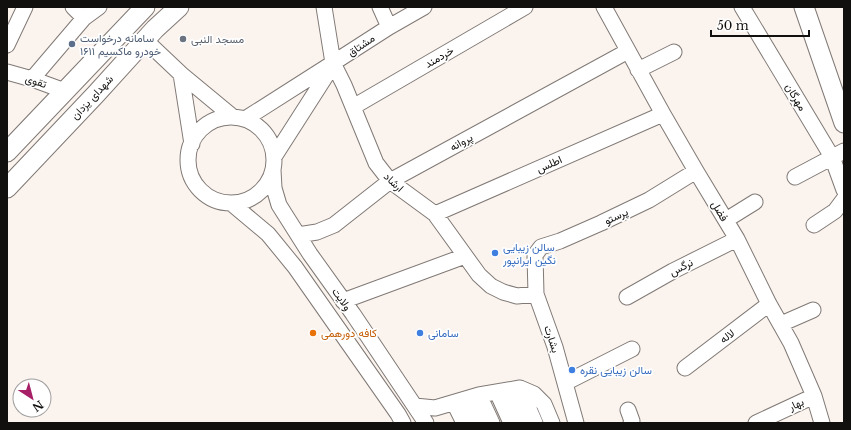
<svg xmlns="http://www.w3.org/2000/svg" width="851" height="430" font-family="'Libre Baskerville',Vazirmatn,serif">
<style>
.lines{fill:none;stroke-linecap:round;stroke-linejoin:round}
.minor-casing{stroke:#807975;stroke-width:17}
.major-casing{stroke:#807975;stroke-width:21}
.minor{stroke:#fff;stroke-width:15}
.major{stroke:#fff;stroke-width:19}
.worship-dot{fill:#6b7280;stroke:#fff;stroke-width:1.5}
.service-dot{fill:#5c6f8a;stroke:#fff;stroke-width:1.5}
.shop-dot{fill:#3f7fe0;stroke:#fff;stroke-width:1.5}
.food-dot{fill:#e8710a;stroke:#fff;stroke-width:1.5}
.labels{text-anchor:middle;stroke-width:3.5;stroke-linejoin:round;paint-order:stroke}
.service-label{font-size:11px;fill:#4e5e75;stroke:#fff;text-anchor:start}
.worship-label{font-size:11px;fill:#5b616d;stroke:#fff;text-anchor:start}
.street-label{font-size:11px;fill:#12100e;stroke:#fff}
.shop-label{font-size:11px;fill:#366cbe;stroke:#fff;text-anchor:start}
.food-label{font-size:11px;fill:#c56008;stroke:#fff;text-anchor:start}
</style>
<rect width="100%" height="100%" fill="#faf3ee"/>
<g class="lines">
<defs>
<path id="minor" d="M 73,7 L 84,18
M 324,7 L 333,63 L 344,85 L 376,163 L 390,181 L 435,214 L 479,275 L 491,286 L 503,292 L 517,296 L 536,294
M 380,7 L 389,27
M 604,7 L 663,114 L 696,171 L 737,239 L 769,304 L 791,343 L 814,396 L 822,423
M 742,7 L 832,157 L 844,190
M 145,40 L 181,74
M 7,45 L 25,7
M 638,70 L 674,52
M 7,72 L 32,79 L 65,91
M 32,79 L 84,18 L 99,7
M 353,107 L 525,7
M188 160a43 43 0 1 1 86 0a43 43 0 1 1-86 0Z
M 245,119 L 333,63 L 389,27 L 424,7
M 192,144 L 181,74 L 233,117
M 274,157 L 331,68
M 273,170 L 274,188 L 279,205 L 310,254 L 353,314 L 426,423
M 795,177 L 844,151
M 231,203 L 268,234 L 295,267 L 398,414 L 403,423
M 435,214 L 663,114
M 726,220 L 755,202
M 814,225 L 835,211 L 844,199
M 298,235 L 317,232 L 334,225 L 390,181 L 628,51
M 627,297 L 673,271 L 737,239
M 343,301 L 465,256
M 781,324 L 813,310
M 685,368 L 769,304
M 565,383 L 632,349
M 520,388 L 535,423
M 508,391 L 523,423
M 497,392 L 511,423
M 479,395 L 492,423
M 466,399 L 477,423
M 454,403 L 464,423
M 415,406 L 435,408 L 479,395 L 520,388 L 534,394 L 544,404 L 552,423
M 628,410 L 632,421 L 631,423
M 576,423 L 555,347 L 536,294 L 535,255 L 541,247 L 560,241 L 601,223 L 649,200 L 696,171
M 756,423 L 814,396"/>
<path id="major" d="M 804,7 L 844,123
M 7,152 L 145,7
M 7,188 L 96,94 L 155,29 L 179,7"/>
</defs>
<use href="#minor" class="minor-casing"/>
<use href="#major" class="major-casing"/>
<use href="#minor" class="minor"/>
<use href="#major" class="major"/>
</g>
<circle class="worship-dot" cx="183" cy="39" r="4"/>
<circle class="service-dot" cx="72" cy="44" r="4"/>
<g class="shop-dot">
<circle cx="495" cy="253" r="4"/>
<circle cx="420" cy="333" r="4"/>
<circle cx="572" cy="370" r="4"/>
</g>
<circle class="food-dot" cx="313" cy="333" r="4"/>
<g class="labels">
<g class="service-label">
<text x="80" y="42">سامانه درخواست<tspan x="80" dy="13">خودرو ماکسیم ۱۶۱۱</tspan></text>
</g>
<g class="worship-label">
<text x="191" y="43">مسجد النبی</text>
</g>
<g class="street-label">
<text transform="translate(361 45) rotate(-34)" y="4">مشتاق</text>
<text transform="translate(439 57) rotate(-30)" y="4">خردمند</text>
<text transform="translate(36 81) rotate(18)" y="4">تقوی</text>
<text transform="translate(92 97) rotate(-47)" y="4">شهدای یزدان</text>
<text transform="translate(796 97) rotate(59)" y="4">مهرگان</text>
<text transform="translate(461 142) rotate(-29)" y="4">پروانه</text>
<text transform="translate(549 164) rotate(-24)" y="4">اطلس</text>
<text transform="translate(394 182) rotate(43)" y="4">ارشاد</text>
<text transform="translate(720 211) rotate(59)" y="4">فضل</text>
<text transform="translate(616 216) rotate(-25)" y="4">پرستو</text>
<text transform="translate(681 267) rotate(-27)" y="4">نرگس</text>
<text transform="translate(342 299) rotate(55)" y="4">ولایت</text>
<text transform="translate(727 336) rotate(-37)" y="4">لاله</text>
<text transform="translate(552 339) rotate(72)" y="4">بشارت</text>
<text transform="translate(796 404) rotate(-25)" y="4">بهار</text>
</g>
<g class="shop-label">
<text x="503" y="251">سالن زیبایی<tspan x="503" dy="13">نگین ایرانپور</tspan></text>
<text x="428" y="337">سامانی</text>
<text x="580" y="374">سالن زیبایی نقره</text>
</g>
<g class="food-label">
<text x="321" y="337">کافه دورهمی</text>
</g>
</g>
<rect width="851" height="430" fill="none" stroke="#12100e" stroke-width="16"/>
<g transform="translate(32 398) rotate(144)"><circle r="19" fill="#ffffff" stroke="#a09f9f"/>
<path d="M0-3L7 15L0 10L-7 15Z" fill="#a61f67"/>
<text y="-6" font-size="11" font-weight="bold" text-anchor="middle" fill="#12100e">N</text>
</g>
<path d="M711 30v6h98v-6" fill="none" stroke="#12100e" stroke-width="2"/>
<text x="717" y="30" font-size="12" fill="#12100e" stroke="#ffffff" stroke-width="3" paint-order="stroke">50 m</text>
</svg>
